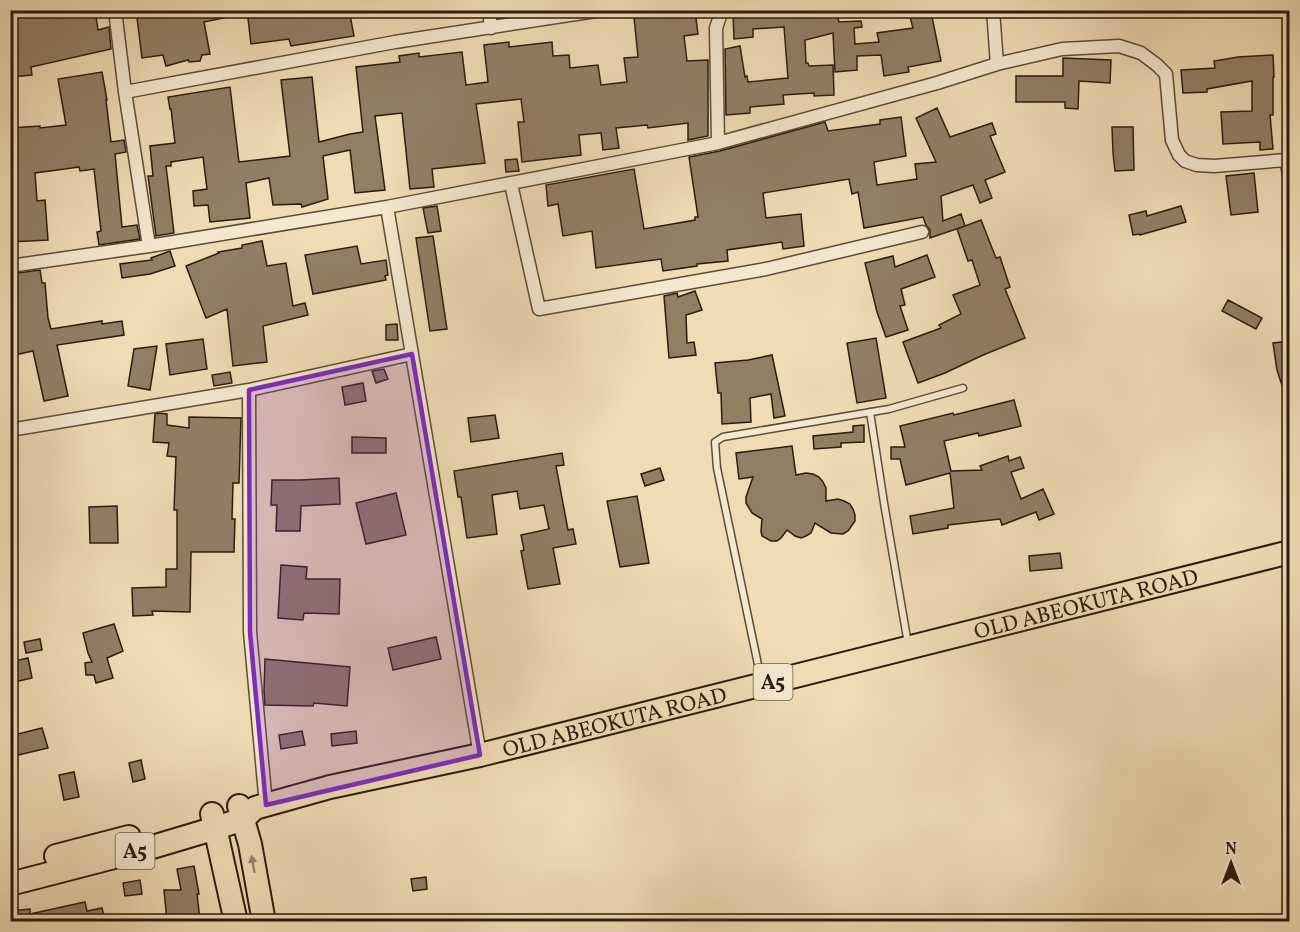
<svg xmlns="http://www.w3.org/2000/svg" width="1300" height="932" font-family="Vollkorn,serif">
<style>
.building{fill:#917f64;stroke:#2b1b0d;stroke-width:1.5}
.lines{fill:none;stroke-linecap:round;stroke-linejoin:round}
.lane-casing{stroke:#5c4b37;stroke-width:9}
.street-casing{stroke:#5c4b37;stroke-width:15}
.highway-casing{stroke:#2b1b0d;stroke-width:26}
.lane{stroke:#f5e8cf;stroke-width:6}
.street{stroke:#f5e8cf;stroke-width:12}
.highway{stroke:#efdcb5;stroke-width:22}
.oneway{fill:#978569}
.marked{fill:#7b2cbf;fill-opacity:0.2;stroke:#7b2cbf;stroke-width:4.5;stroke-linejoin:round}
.labels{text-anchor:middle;stroke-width:6;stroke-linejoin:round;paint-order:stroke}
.shield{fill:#f5e8cf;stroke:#685847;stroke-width:1.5}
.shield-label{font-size:21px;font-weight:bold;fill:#2b1b0d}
.street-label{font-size:22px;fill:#2b1b0d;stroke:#f5e8cf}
</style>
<rect width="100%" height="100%" fill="#efdcb5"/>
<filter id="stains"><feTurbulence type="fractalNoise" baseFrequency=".00333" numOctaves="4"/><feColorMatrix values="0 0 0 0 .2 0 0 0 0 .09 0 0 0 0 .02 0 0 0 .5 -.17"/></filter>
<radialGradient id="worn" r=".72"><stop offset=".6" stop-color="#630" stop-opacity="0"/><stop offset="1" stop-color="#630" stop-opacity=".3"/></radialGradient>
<path class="building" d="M 10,10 L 95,10 L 98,30 L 109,27 L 111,49 L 31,67 L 32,75 L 10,77 Z
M 136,10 L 233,10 L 233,16 L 204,22 L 210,54 L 202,55 L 200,61 L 189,62 L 188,60 L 166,66 L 163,55 L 142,58 Z
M 247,10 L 349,10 L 354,36 L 291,46 L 289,39 L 251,44 Z
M 742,10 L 836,10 L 839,22 L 861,21 L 862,27 L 854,28 L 855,44 L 879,42 L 877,33 L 913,28 L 910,17 L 931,12 L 941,61 L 908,67 L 909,72 L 884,76 L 881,55 L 857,56 L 857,70 L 835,72 L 833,33 L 805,40 L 806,63 L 808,63 L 809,66 L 833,65 L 834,95 L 814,96 L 814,93 L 783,95 L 784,104 L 750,107 L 750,113 L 726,115 L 725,49 L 740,46 L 745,77 L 747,76 L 748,82 L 788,78 L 784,27 L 753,29 L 753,37 L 734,39 L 733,14 L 743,14 Z
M 695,11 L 698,34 L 684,36 L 687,61 L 708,60 L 708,136 L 688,140 L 688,123 L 648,128 L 647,125 L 616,128 L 619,148 L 603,150 L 601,133 L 579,135 L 581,155 L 522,162 L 518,122 L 524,122 L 521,99 L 476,104 L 485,163 L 432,169 L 434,187 L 410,189 L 402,113 L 375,116 L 385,190 L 355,193 L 350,150 L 323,156 L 328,199 L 302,207 L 301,204 L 273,205 L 269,178 L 246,183 L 250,218 L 210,222 L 208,205 L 194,206 L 193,191 L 207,189 L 203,157 L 171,162 L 171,166 L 166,166 L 174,233 L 156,236 L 148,176 L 153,176 L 150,146 L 175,143 L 171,109 L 170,109 L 168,97 L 230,87 L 239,162 L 290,156 L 281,80 L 312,77 L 319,142 L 350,134 L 363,132 L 356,67 L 400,62 L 399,56 L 419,53 L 419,57 L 462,52 L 466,85 L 488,82 L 484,45 L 509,42 L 509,47 L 552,42 L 553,56 L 569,55 L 570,68 L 598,65 L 601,85 L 627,82 L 624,58 L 638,57 L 634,17 Z
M 1273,55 L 1274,77 L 1273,77 L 1273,115 L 1270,115 L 1273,149 L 1260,150 L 1260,142 L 1223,144 L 1221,112 L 1252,111 L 1252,81 L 1207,89 L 1207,92 L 1183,93 L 1181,70 L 1215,68 L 1214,61 L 1238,57 Z
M 1063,58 L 1111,60 L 1110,83 L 1079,81 L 1078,109 L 1065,108 L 1065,102 L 1016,102 L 1016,76 L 1063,76 Z
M 102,72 L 107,100 L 106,100 L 111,142 L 124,140 L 126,152 L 115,154 L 122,227 L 137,225 L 140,239 L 99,245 L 97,232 L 101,231 L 94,169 L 80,171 L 79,167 L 35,173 L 37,201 L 45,200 L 48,240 L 10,242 L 10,128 L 40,126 L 40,128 L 66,125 L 58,79 Z
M 937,108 L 950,137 L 992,123 L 996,134 L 990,136 L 1005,172 L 985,180 L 992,198 L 980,203 L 973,185 L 941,196 L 943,221 L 961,214 L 965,226 L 981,220 L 996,258 L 1000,257 L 1010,287 L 1005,289 L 1025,338 L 983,355 L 945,373 L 918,383 L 903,342 L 941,328 L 939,325 L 961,314 L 953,295 L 980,285 L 972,260 L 968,261 L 957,229 L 965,226 L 930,238 L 930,230 L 926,225 L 923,217 L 864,228 L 858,192 L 852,194 L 849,179 L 763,193 L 766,218 L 801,214 L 804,246 L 783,249 L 782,242 L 727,250 L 728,261 L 697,264 L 697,266 L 663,271 L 661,259 L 596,268 L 592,231 L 563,236 L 558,204 L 548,206 L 546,185 L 634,169 L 644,229 L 695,220 L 695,217 L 698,217 L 689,157 L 720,151 L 825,122 L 828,131 L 880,124 L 880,120 L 901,117 L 906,156 L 874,162 L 877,185 L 917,179 L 915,164 L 936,162 L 916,118 Z
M 1112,127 L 1133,127 L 1134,170 L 1115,171 L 1113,153 Z
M 517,159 L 519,171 L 506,172 L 505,160 Z
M 1254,173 L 1258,212 L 1231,215 L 1226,176 Z
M 437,206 L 441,231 L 428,233 L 423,208 Z
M 1181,206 L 1186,222 L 1140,235 L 1140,234 L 1133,235 L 1129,215 L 1146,211 L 1147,216 Z
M 433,236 L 447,329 L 430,331 L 416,238 Z
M 262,241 L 267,266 L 286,263 L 293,306 L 305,303 L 308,315 L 263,326 L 267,362 L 233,366 L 227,309 L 206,318 L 186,266 L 219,253 L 218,252 L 242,248 L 242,245 Z
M 357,246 L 361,264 L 386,260 L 388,275 L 385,276 L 386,280 L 313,294 L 305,255 Z
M 170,251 L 175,266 L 150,274 L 122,278 L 120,264 L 152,260 L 151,258 Z
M 927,255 L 935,277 L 901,289 L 905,305 L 900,306 L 908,330 L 886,337 L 877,312 L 865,263 L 893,256 L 895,267 Z
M 40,270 L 42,283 L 45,283 L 48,318 L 51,329 L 102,321 L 102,324 L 122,321 L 124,335 L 57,345 L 68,396 L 44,401 L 33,351 L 10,356 L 10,274 Z
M 695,291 L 702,310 L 686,315 L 687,343 L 694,342 L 696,355 L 669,358 L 664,296 L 677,293 L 678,297 Z
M 1228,300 L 1262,318 L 1256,329 L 1222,311 Z
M 397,324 L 398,340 L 386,340 L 386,325 Z
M 876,338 L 886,398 L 857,403 L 847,343 Z
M 203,339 L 207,369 L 170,375 L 166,344 Z
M 1290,341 L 1290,401 L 1287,401 L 1277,370 L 1273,343 Z
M 157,346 L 150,390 L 128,386 L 134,349 Z
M 772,355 L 785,416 L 774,418 L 771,394 L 750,398 L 751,422 L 722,424 L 721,393 L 718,393 L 715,363 L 748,360 Z
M 384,369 L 388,379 L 376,383 L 372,371 Z
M 230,372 L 232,383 L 214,386 L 212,375 Z
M 363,383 L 366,401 L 345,405 L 342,387 Z
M 1014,400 L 1021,426 L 979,436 L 978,433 L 944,441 L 951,471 L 982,470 L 980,466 L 1008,456 L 1009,461 L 1020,457 L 1024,468 L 1011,472 L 1021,499 L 1043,489 L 1054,514 L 1039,520 L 1036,512 L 1002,525 L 1000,519 L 948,525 L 948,528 L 913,534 L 910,516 L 954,508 L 950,473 L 906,485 L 900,459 L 891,459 L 891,447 L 905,447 L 900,426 L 953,413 L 954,415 Z
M 159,413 L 167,414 L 167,425 L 189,428 L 189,417 L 241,418 L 239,483 L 233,483 L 232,519 L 235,519 L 234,552 L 191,552 L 190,612 L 152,611 L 153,615 L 133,616 L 132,588 L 166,587 L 166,569 L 177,569 L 177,510 L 174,510 L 176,457 L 167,456 L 169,443 L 153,442 L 155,414 Z
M 495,415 L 499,438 L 471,442 L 468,418 Z
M 864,425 L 864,442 L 841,443 L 841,447 L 814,449 L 813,436 L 853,432 L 853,426 Z
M 352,437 L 386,438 L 386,453 L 352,453 Z
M 792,446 L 796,475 L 806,473 L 813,474 L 819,477 L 823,482 L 826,488 L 826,501 L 838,499 L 844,501 L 850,504 L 853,509 L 855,515 L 855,521 L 848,531 L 843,534 L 831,533 L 815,523 L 811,533 L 806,536 L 801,538 L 795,536 L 787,530 L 781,538 L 777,541 L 771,541 L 762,536 L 761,531 L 762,519 L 752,513 L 746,503 L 746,497 L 753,477 L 739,479 L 736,453 Z
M 562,453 L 564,465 L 556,466 L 568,530 L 573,529 L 576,544 L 553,548 L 560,584 L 528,589 L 521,551 L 524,550 L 521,535 L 549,529 L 544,505 L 520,509 L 517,491 L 492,495 L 497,534 L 467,538 L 461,497 L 458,497 L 454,471 Z
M 660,468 L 664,480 L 645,486 L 641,474 Z
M 339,478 L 340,504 L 301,506 L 300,531 L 276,531 L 277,505 L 271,505 L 272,480 L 300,480 Z
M 396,493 L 406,535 L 366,544 L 356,503 Z
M 637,496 L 649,563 L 620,567 L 607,501 Z
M 117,506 L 118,543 L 90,543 L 89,507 Z
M 1060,553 L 1062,568 L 1030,571 L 1029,556 Z
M 281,565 L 307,567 L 306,579 L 340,579 L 339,614 L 304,613 L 303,620 L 278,618 Z
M 114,624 L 123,651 L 107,658 L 113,678 L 96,683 L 94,675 L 86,675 L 85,663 L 92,662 L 88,653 L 83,633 Z
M 436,637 L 441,659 L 393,670 L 388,648 Z
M 40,639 L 42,650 L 26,653 L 24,642 Z
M 28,658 L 32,678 L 10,683 L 10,662 Z
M 265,659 L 350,667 L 347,706 L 314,703 L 313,706 L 265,705 L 264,691 Z
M 42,728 L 48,748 L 10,757 L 10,736 Z
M 302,731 L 305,745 L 281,749 L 279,735 Z
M 356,731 L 357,743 L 332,746 L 331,734 Z
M 141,760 L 145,779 L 133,782 L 129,763 Z
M 74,772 L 79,797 L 64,800 L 59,775 Z
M 194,866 L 199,894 L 197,894 L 200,920 L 167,921 L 164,890 L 181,890 L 177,869 Z
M 426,877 L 427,889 L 413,891 L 411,879 Z
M 140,880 L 142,894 L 125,896 L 123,883 Z
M 85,902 L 87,911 L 102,908 L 105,921 L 10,921 L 10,911 L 30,909 L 30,914 Z"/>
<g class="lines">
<defs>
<path id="lane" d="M 870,412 L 884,503 L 908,644
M 761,679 L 717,468 L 715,442 L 723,437 L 889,409 L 963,388"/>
<path id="street" d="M 115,10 L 125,92 L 149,246 L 387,207 L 718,143 L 937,83 L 997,64 L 1062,49 L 1119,46 L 1141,53 L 1157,65 L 1166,74 L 1172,140 L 1179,155 L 1185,161 L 1197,165 L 1214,166 L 1286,160
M 489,10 L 491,28
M 993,10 L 997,64
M 125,92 L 395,42 L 602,10
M 718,143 L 716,28 L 721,13 L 724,10
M 1290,160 L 1286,160 L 1290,179
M 511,184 L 539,309 L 766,269 L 922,232
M 387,207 L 480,755
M 10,266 L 149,246
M 249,390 L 250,632 L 266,805
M 10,430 L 249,390 L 412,354"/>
<g id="highway">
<path d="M 239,806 L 250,844 L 264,922"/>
<path d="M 212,814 L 236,922"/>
<path d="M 56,856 L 129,837"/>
<path id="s1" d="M 10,884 L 149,848 L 216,828 L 243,819 L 255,808 L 330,787 L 480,755 L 1290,552"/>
</g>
</defs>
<use href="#lane" class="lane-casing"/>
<use href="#street" class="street-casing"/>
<use href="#highway" class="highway-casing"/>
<use href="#lane" class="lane"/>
<use href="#street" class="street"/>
<use href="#highway" class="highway"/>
</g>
<defs><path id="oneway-solid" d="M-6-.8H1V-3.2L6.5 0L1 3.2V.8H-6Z" transform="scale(1.5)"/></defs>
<use class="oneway" href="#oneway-solid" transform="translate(253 864) rotate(-100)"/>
<path class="marked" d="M 412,354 L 480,755 L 266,805 L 250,632 L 249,390 Z"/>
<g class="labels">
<g class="shield">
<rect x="753.5" y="664" width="39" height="36" rx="4.5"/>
<rect x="115.5" y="833" width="39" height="36" rx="4.5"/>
</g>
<g class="shield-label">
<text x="773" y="689">A5</text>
<text x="135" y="858">A5</text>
</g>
<g class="street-label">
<text dy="8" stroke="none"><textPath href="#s1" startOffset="1114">OLD ABEOKUTA ROAD</textPath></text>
<text dy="8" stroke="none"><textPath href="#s1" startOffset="628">OLD ABEOKUTA ROAD</textPath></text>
</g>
</g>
<rect width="1300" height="932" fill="none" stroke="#efdcb5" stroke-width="36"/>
<rect x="12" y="12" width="1276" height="908" fill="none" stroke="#2b1b0d" stroke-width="3"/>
<rect x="18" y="18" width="1264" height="896" fill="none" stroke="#2b1b0d" stroke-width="1.5"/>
<g transform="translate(1231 863)" stroke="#f5e8cf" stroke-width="4.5" paint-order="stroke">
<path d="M0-4.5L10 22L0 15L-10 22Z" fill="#2b1b0d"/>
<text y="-9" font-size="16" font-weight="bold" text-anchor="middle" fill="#2b1b0d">N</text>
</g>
<rect width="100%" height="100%" filter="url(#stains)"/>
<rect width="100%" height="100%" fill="url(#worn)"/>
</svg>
